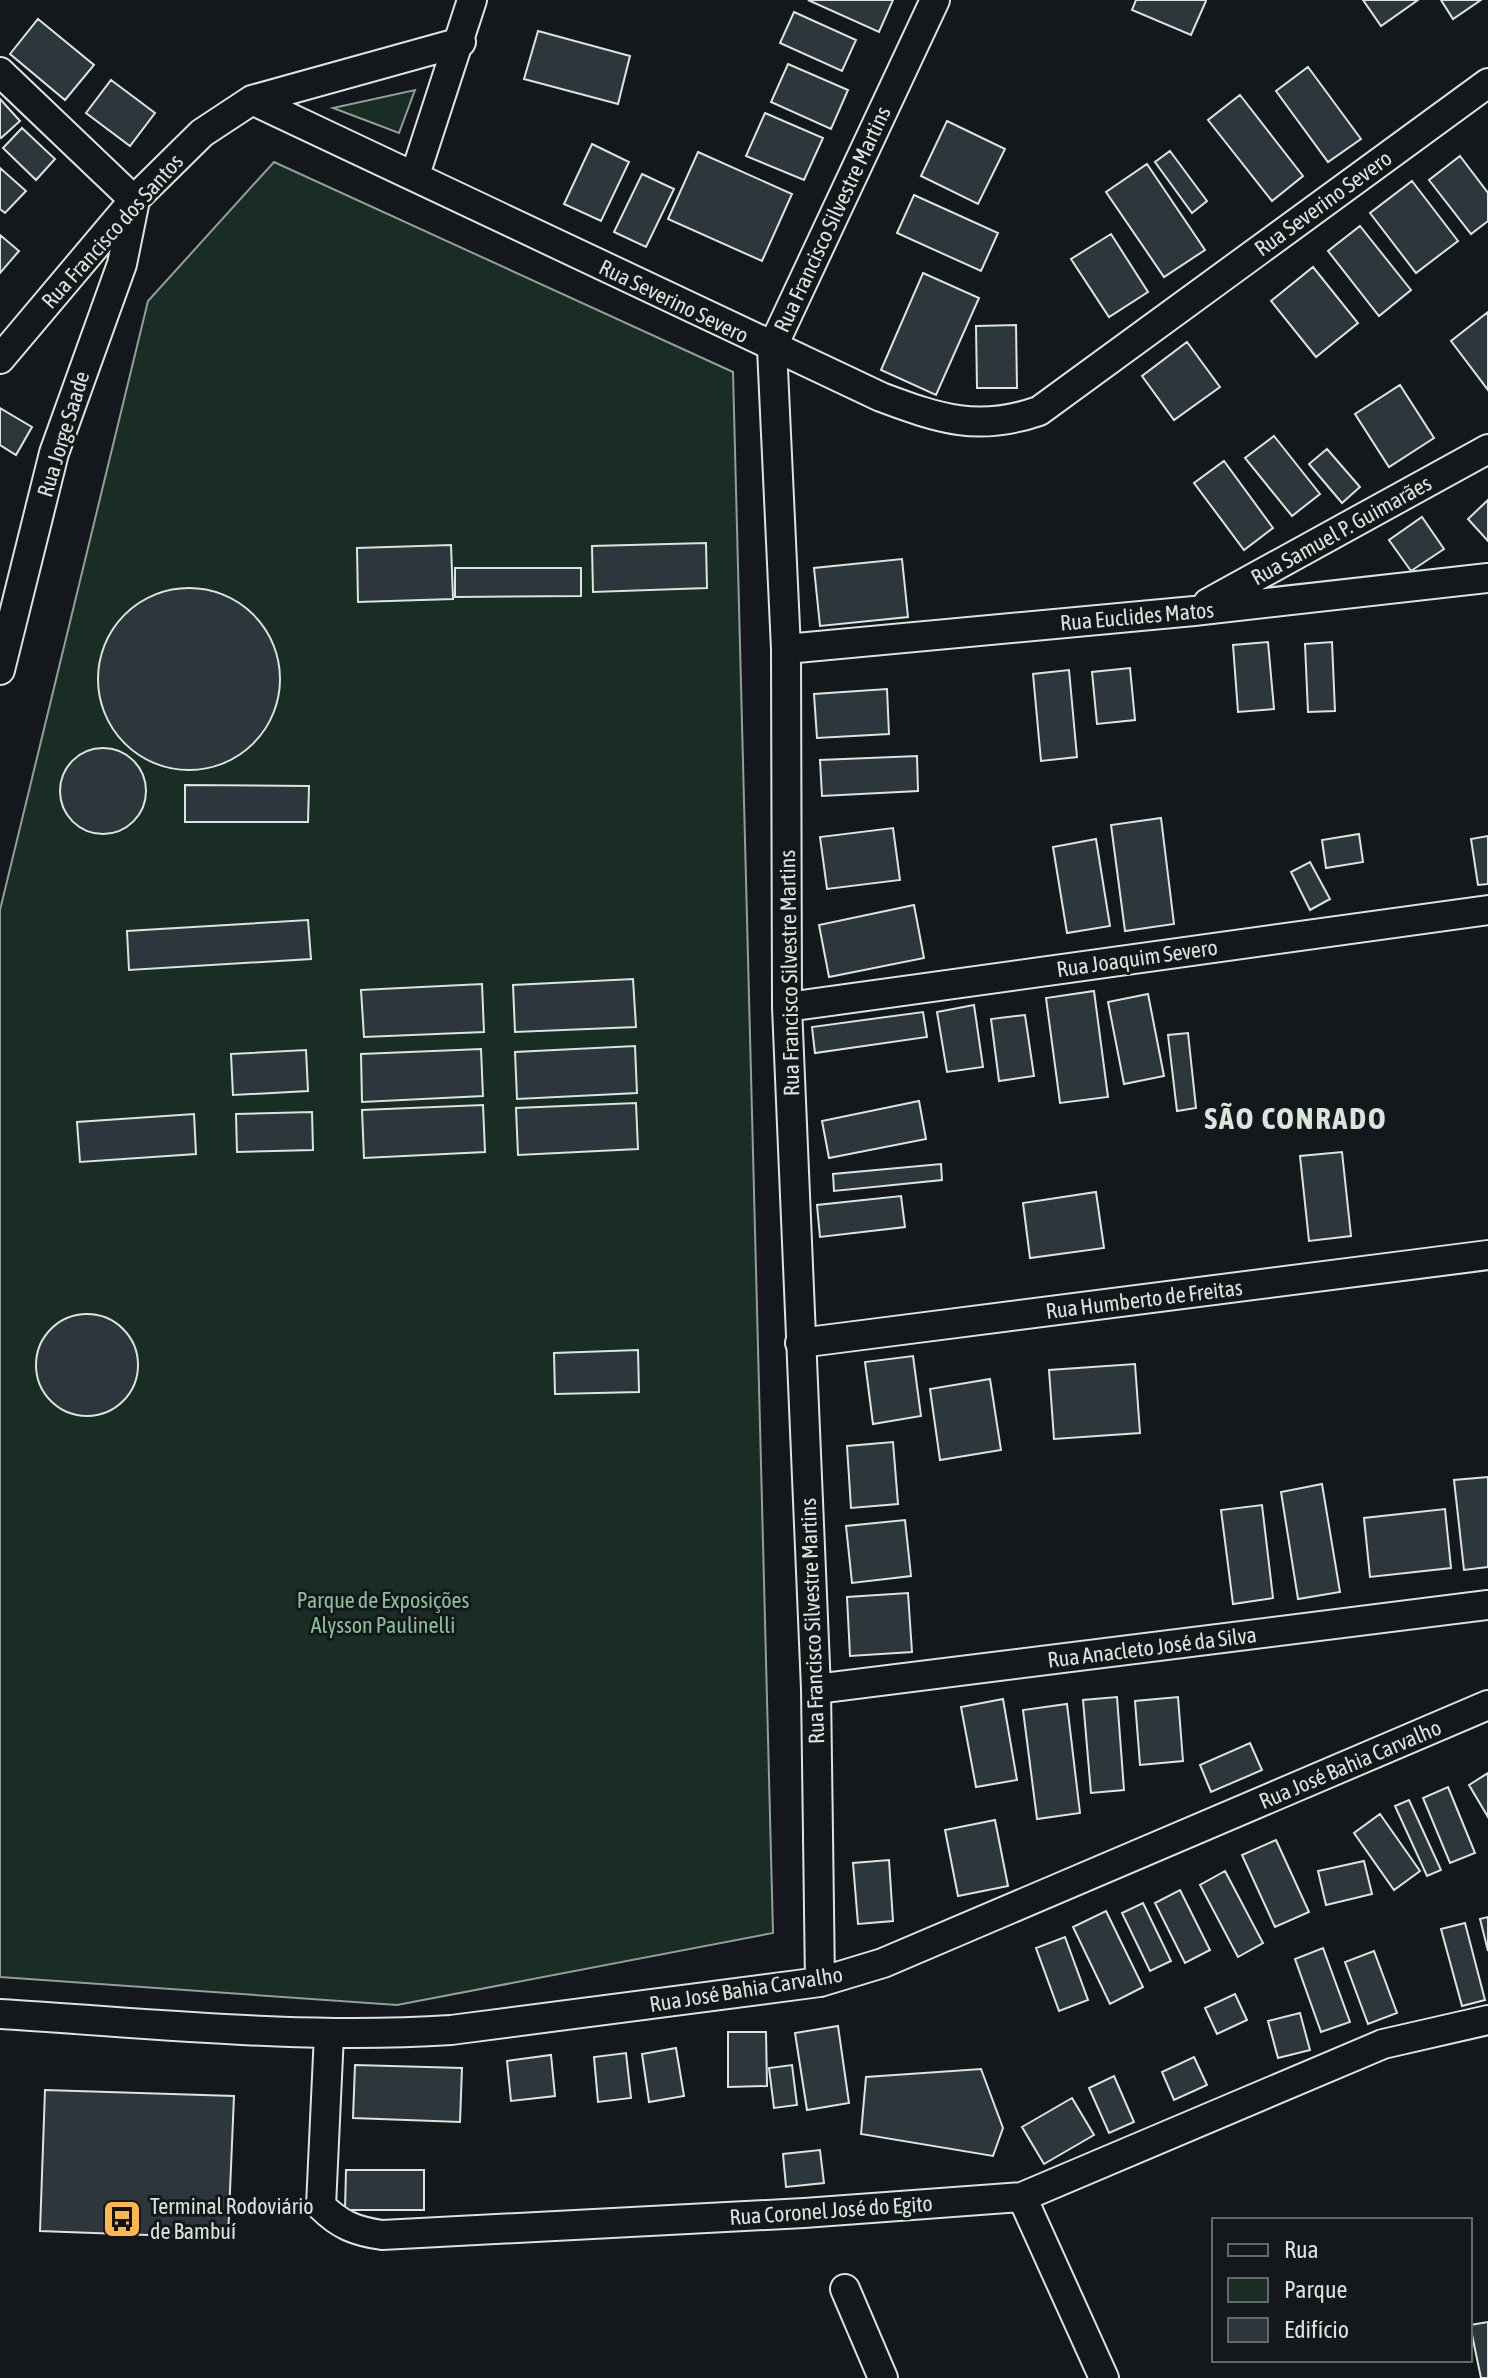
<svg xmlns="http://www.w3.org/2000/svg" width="1488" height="2378" font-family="'Asap Condensed',sans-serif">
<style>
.green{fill:#1a2d24;stroke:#939e99;stroke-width:2}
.building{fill:#2c363c;stroke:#d8e6dc;stroke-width:2}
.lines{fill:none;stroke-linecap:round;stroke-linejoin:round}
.street-casing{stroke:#d8e6dc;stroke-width:32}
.street{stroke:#14181c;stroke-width:28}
.labels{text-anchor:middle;stroke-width:6;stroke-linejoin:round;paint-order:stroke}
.street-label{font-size:22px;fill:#d8e6dc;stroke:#14181c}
.park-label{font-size:22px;fill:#8ac095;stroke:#14181c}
.poi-label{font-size:22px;fill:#d8e6dc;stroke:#14181c;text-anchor:start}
.district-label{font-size:30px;font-weight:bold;letter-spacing:2px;fill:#d8e6dc;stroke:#14181c}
</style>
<rect width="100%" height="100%" fill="#14181c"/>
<path class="green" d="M 415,90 L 399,133 L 333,108 Z
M 274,162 L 733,372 L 773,1933 L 397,2005 L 0,1977 L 0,910 L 148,301 Z"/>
<path class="building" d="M 808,0 L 893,0 L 879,32 Z
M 1136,0 L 1205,0 L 1206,1 L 1191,35 L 1132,10 Z
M 1363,0 L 1418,0 L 1381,26 Z
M 1441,0 L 1481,0 L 1453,19 Z
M 794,12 L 856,40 L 842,71 L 780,43 Z
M 38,19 L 94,65 L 65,100 L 10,54 Z
M 538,31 L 630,56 L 618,104 L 524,79 Z
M 788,64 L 848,90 L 831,129 L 771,102 Z
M 1308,67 L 1361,139 L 1328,162 L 1276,91 Z
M 111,80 L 155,113 L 130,146 L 86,113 Z
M 1240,95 L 1303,176 L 1272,201 L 1208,120 Z
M 0,99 L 20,121 L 1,138 L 0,137 Z
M 765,113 L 823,138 L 804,180 L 746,156 Z
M 947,121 L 1005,149 L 978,204 L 921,176 Z
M 22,128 L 55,159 L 36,180 L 3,148 Z
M 592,144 L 629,162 L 601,221 L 564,204 Z
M 1170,151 L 1207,201 L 1192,213 L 1155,162 Z
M 698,152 L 792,194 L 762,261 L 668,219 Z
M 1460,156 L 1488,193 L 1488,221 L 1471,234 L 1429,180 Z
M 1147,164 L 1205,250 L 1164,277 L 1106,192 Z
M 0,168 L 26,191 L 5,213 L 0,209 Z
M 642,174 L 674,189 L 646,247 L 614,232 Z
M 1412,181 L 1458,241 L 1416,273 L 1370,213 Z
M 914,195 L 998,233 L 981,271 L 897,233 Z
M 1360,226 L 1411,290 L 1379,316 L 1328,251 Z
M 1111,234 L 1148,292 L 1109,317 L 1071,259 Z
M 0,235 L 19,251 L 0,273 Z
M 1313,267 L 1358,323 L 1316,357 L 1271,301 Z
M 923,273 L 979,298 L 936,395 L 881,370 Z
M 1488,312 L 1488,390 L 1451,341 Z
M 1016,325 L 1017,388 L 977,388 L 976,326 Z
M 1187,342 L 1220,387 L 1174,420 L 1142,376 Z
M 1400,385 L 1434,438 L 1389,467 L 1355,414 Z
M 0,408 L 32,427 L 16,455 L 0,445 Z
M 1274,436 L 1320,494 L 1292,516 L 1245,458 Z
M 1327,449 L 1360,487 L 1342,503 L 1309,464 Z
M 1224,461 L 1273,528 L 1244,550 L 1194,483 Z
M 1488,500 L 1488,541 L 1468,519 Z
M 1422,517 L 1444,549 L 1411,571 L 1389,540 Z
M 706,543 L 707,588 L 593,592 L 592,546 Z
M 451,545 L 453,599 L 358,602 L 357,548 Z
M 902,559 L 908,617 L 820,626 L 814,568 Z
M 455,568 L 581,568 L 581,596 L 455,597 Z
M98 679a91 91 0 1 1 182 0a91 91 0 1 1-182 0Z
M 1268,642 L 1274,709 L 1238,712 L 1233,645 Z
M 1332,642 L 1335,711 L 1308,712 L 1305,644 Z
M 1130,668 L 1135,720 L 1097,724 L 1092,672 Z
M 1069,670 L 1077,757 L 1041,761 L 1033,674 Z
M 887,689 L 889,734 L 817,738 L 814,694 Z
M60 791a43 43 0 1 1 86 0a43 43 0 1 1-86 0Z
M 917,756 L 918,791 L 822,796 L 820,760 Z
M 185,785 L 309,786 L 308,822 L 185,822 Z
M 1161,818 L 1174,924 L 1125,931 L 1111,825 Z
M 893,828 L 900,880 L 827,889 L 820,837 Z
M 1359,834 L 1363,862 L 1326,868 L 1322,840 Z
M 1488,836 L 1488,884 L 1478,885 L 1471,839 Z
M 1096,839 L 1110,926 L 1067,933 L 1053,847 Z
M 1310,862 L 1330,899 L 1310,910 L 1291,872 Z
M 914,905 L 924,958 L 829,977 L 819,925 Z
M 308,920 L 311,959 L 129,970 L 127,931 Z
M 633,979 L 636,1027 L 515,1032 L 513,985 Z
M 482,984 L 484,1032 L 364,1037 L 361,990 Z
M 1094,991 L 1108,1097 L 1060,1103 L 1046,998 Z
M 1148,994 L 1164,1076 L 1124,1084 L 1108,1002 Z
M 974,1005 L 983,1067 L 947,1072 L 937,1012 Z
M 923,1012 L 927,1037 L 815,1053 L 812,1027 Z
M 1025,1015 L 1034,1076 L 999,1081 L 991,1019 Z
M 1188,1033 L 1196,1108 L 1177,1111 L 1168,1035 Z
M 635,1046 L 637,1093 L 517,1099 L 515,1052 Z
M 481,1049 L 483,1096 L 362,1102 L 361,1054 Z
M 306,1050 L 308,1091 L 233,1095 L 231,1054 Z
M 919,1101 L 926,1139 L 829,1158 L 822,1121 Z
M 636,1103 L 638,1149 L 518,1155 L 516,1108 Z
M 483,1105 L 485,1152 L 364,1158 L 362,1110 Z
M 312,1112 L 313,1150 L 237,1152 L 236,1114 Z
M 194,1114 L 196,1154 L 80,1162 L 77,1122 Z
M 1342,1152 L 1351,1236 L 1309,1241 L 1300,1156 Z
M 941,1164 L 942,1180 L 834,1191 L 833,1174 Z
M 1096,1192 L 1104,1248 L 1030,1258 L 1023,1203 Z
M 901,1196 L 905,1227 L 820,1237 L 817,1205 Z
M36 1365a51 51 0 1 1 102 0a51 51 0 1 1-102 0Z
M 638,1350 L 639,1392 L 555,1394 L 554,1353 Z
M 913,1356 L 921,1416 L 873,1424 L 865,1362 Z
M 1135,1364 L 1140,1433 L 1054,1439 L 1049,1370 Z
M 990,1379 L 1001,1450 L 940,1460 L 930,1389 Z
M 893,1442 L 898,1504 L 851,1508 L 847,1446 Z
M 1488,1477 L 1488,1567 L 1464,1570 L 1454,1480 Z
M 1322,1484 L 1340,1592 L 1298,1599 L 1281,1492 Z
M 1262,1505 L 1273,1598 L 1233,1604 L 1221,1510 Z
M 1445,1509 L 1451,1568 L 1370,1577 L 1364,1518 Z
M 905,1520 L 911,1576 L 852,1583 L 846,1526 Z
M 908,1593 L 912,1652 L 850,1656 L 847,1597 Z
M 1117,1697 L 1124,1790 L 1091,1793 L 1083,1700 Z
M 1178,1697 L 1183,1761 L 1140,1765 L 1135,1701 Z
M 1003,1699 L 1017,1780 L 976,1787 L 961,1707 Z
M 1067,1704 L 1080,1813 L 1037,1819 L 1023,1710 Z
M 1250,1743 L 1262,1770 L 1211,1792 L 1200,1765 Z
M 1488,1773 L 1488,1817 L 1469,1785 Z
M 1448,1787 L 1475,1853 L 1450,1863 L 1423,1798 Z
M 1409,1800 L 1441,1870 L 1427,1876 L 1395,1806 Z
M 1380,1814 L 1420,1871 L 1394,1890 L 1354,1833 Z
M 995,1820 L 1008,1886 L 958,1896 L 945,1830 Z
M 1276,1840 L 1309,1912 L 1275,1927 L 1242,1855 Z
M 889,1860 L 893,1921 L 858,1924 L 853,1863 Z
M 1364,1861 L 1372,1894 L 1326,1905 L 1318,1871 Z
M 1225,1871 L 1263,1943 L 1238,1957 L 1200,1885 Z
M 1180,1890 L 1210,1950 L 1185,1963 L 1155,1903 Z
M 1143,1903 L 1171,1961 L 1150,1971 L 1122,1913 Z
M 1106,1911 L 1143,1987 L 1110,2004 L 1073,1927 Z
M 1488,1917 L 1488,1951 L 1480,1919 Z
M 1465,1923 L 1485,2000 L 1462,2006 L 1441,1929 Z
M 1065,1937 L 1088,2000 L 1059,2011 L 1036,1948 Z
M 1323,1948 L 1350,2022 L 1321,2032 L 1295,1959 Z
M 1374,1951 L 1397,2013 L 1368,2024 L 1345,1962 Z
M 1235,1994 L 1247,2020 L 1217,2034 L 1205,2008 Z
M 1300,2013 L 1310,2050 L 1278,2058 L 1268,2021 Z
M 838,2026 L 849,2103 L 807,2110 L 795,2033 Z
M 728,2032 L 766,2032 L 767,2086 L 728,2087 Z
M 676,2048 L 684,2096 L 649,2102 L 642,2054 Z
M 626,2053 L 631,2098 L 598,2102 L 594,2057 Z
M 551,2055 L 555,2096 L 511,2101 L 507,2061 Z
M 1194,2057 L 1207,2085 L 1174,2100 L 1162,2072 Z
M 355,2065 L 462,2068 L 460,2122 L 353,2118 Z
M 792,2065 L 797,2105 L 774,2108 L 769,2068 Z
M 981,2069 L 1003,2128 L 993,2156 L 861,2134 L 866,2077 Z
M 1114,2076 L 1134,2122 L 1109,2133 L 1089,2088 Z
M 45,2090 L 234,2096 L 228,2238 L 40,2231 Z
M 1072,2098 L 1094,2135 L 1044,2164 L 1022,2127 Z
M 820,2150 L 824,2183 L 786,2187 L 783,2154 Z
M 346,2170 L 424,2170 L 424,2210 L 345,2210 Z
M 1488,2322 L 1488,2378 L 1481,2378 L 1470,2325 Z"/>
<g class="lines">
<defs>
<path id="street" d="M 0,72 L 134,200
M 252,100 L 881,397 C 940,419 978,432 1039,411 L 1488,83
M 415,175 L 472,0
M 0,359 L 134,200 L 202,133 L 252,100 L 461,42
M 1208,603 L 1488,449
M 786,649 L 1194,611 L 1488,578
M 0,670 L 54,453 L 122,264 L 134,205
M 787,1007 L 1488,910
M 800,1343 L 1488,1255
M 816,1689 L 1488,1605
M 820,1982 L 816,1689 L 787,1007 L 786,649 L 772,348 L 935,0
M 0,2014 C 150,2023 301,2040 451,2030 L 820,1982 L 883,1963 L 1488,1705
M 329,2034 L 321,2206 C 340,2225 355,2231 382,2235 L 804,2213 L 1022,2197 L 1383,2044 L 1488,2020
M 1022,2197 L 1104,2378
M 845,2289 L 883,2378"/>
</defs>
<use href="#street" class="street-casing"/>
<use href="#street" class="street"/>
</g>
<defs>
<symbol id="bus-square" viewBox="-11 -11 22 22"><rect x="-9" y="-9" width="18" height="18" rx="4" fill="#ffb74d" stroke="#14181c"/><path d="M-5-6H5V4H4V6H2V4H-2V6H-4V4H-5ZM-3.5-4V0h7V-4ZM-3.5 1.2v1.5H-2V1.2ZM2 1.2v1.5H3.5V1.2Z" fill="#111"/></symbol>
</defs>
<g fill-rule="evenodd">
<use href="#bus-square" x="100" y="2197" width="44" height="44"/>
</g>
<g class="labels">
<g class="street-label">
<text transform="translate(1323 203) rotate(-36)" y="8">Rua Severino Severo</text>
<text transform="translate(832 219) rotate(-65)" y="8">Rua Francisco Silvestre Martins</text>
<text transform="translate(112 231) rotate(-48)" y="8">Rua Francisco dos Santos</text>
<text transform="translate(674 301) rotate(26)" y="8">Rua Severino Severo</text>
<text transform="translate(63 434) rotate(-73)" y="8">Rua Jorge Saade</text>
<text transform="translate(1341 530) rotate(-29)" y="8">Rua Samuel P. Guimarães</text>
<text transform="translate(1137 616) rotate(-5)" y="8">Rua Euclides Matos</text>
<text transform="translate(1137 958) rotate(-8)" y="8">Rua Joaquim Severo</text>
<text transform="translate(789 973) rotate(-91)" y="8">Rua Francisco Silvestre Martins</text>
<text transform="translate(1144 1299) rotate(-7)" y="8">Rua Humberto de Freitas</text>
<text transform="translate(812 1621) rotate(-92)" y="8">Rua Francisco Silvestre Martins</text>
<text transform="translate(1152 1647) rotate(-7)" y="8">Rua Anacleto José da Silva</text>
<text transform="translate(1350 1764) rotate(-23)" y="8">Rua José Bahia Carvalho</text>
<text transform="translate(746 1989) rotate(-9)" y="8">Rua José Bahia Carvalho</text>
<text transform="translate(831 2210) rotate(-4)" y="8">Rua Coronel José do Egito</text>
</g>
<g class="park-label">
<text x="383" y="1608">Parque de Exposições<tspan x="383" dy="25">Alysson Paulinelli</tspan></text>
</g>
<g class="poi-label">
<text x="150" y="2214">Terminal Rodoviário<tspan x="150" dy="25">de Bambuí</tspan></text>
</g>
<g class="district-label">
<text x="1296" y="1129">SÃO CONRADO</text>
</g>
</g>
<rect x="1212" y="2218" width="260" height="144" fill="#14181c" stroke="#626a69" stroke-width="2"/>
<rect x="1228" y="2244" width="40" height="12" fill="#14181c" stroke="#626a69" stroke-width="2"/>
<text x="1284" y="2258" font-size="24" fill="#d8e6dc">Rua</text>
<rect x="1228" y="2278" width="40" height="24" fill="#1a2d24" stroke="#626a69" stroke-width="2"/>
<text x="1284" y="2298" font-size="24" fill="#d8e6dc">Parque</text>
<rect x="1228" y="2318" width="40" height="24" fill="#2c363c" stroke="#626a69" stroke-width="2"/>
<text x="1284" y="2338" font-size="24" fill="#d8e6dc">Edifício</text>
</svg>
